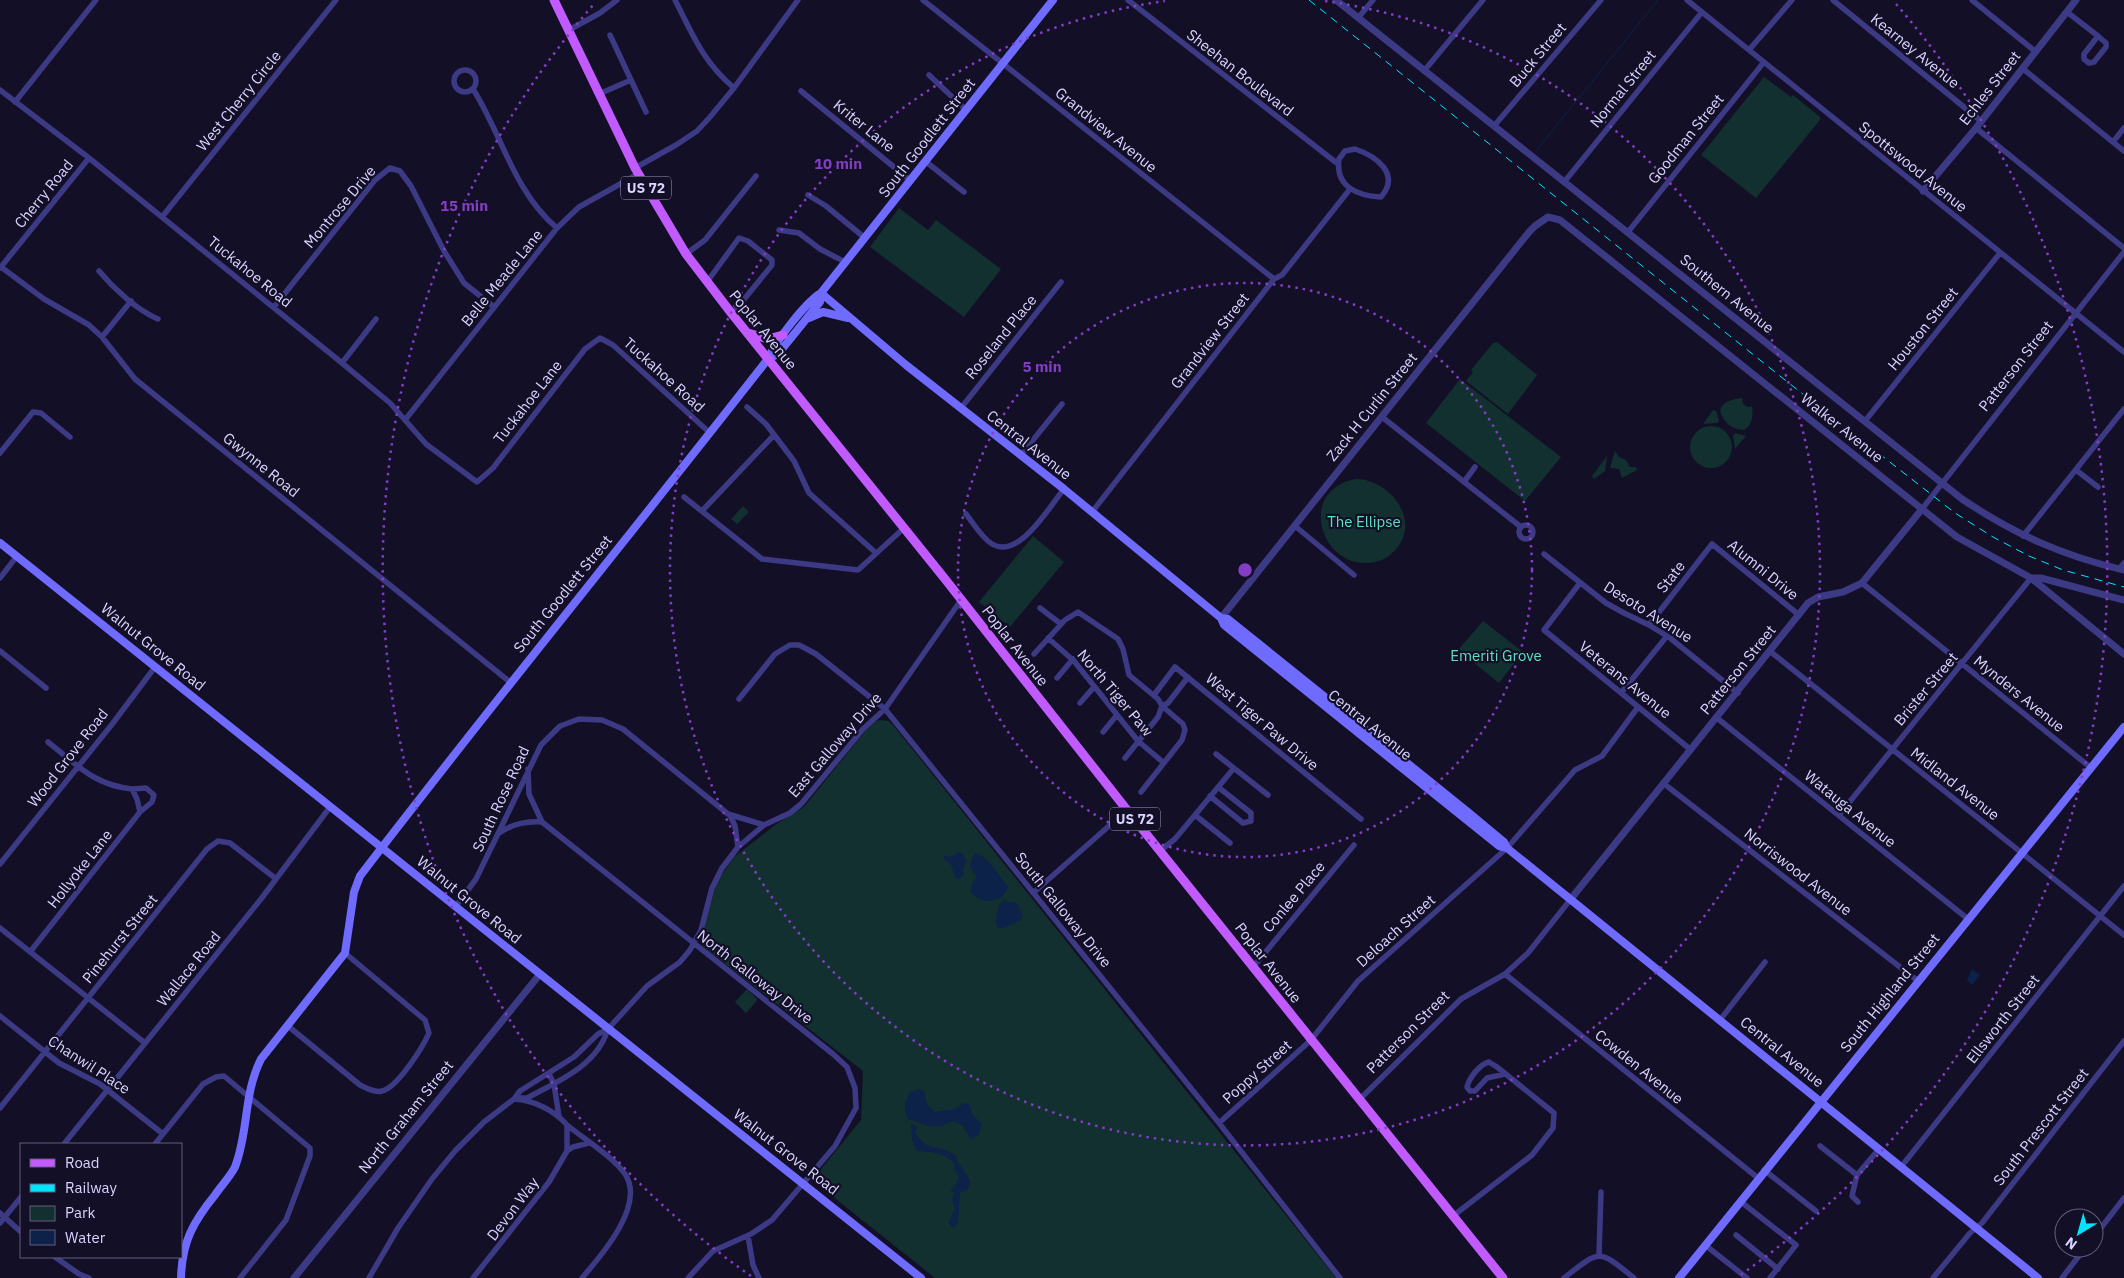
<svg xmlns="http://www.w3.org/2000/svg" width="2124" height="1278" font-family="'IBM Plex Sans',sans-serif">
<style>
.green{fill:#12302f}
.water{fill:#0c2248}
.lines{fill:none;stroke-linecap:round;stroke-linejoin:round}
.stream{stroke:#0c2248;stroke-width:1}
.minor{stroke:#3d3a85;stroke-width:5.5}
.tertiary{stroke:#3d3a85;stroke-width:7}
.secondary{stroke:#6f6bff;stroke-width:8}
.primary{stroke:#c25bff;stroke-width:9}
.rail{stroke:#00e5ff;stroke-width:1;stroke-dasharray:8 6;stroke-linecap:butt}
.ring{fill:none;stroke:#843dc5;stroke-width:2.5;stroke-dasharray:2.5 5}
.labels{text-anchor:middle;stroke-width:4.5;stroke-linejoin:round;paint-order:stroke}
.shield{fill:#130f26;stroke:#9e99be;stroke-width:1}
.shield-label{font-size:14px;font-weight:bold;fill:#d9d4ff}
.street-label{font-size:15px;fill:#d9d4ff;stroke:#130f26}
.park-label{font-size:15px;fill:#5fe0c0;stroke:#130f26}
.centre{fill:#843dc5;stroke:#130f26;stroke-width:2.5}
.ring-label{font-size:15px;text-anchor:middle;font-weight:bold;fill:#843dc5;stroke:#130f26;stroke-width:4.5;stroke-linejoin:round;paint-order:stroke}
</style>
<rect width="100%" height="100%" fill="#130f26"/>
<path class="green" d="M 1764,77 L 1791,97 L 1793,95 L 1820,117 L 1820,120 L 1756,198 L 1701,155 Z
M 899,208 L 928,230 L 936,220 L 1001,269 L 964,317 L 870,247 Z
M 1497,342 L 1537,375 L 1508,414 L 1466,381 L 1473,372 L 1471,370 L 1493,343 Z
M 1460,379 L 1561,457 L 1525,501 L 1426,423 Z
M 1742,398 L 1743,404 L 1748,407 L 1752,406 C 1753,415 1753,425 1744,430 C 1731,429 1724,423 1720,411 C 1722,401 1733,399 1742,398 Z
M 1713,410 L 1716,411 L 1719,421 L 1717,423 L 1703,424 Z
M1690 447a21 21 0 1 1 42 0a21 21 0 1 1-42 0Z
M 1735,433 L 1746,436 L 1735,449 L 1733,436 Z
M 1615,451 L 1619,457 L 1626,460 L 1630,467 L 1636,467 L 1637,470 L 1622,478 L 1619,469 L 1610,468 Z
M 1607,456 L 1605,471 L 1594,479 L 1592,476 Z
M 1356,479 C 1388,479 1421,518 1397,548 C 1391,555 1385,560 1375,562 C 1321,573 1295,490 1356,479 Z
M 743,506 L 749,512 L 737,524 L 731,519 Z
M 1033,536 L 1064,562 L 1010,627 L 979,602 Z
M 1483,621 L 1523,652 L 1499,683 L 1458,650 Z
M 881,720 L 888,721 L 893,725 L 1336,1278 L 935,1278 L 812,1180 L 861,1120 L 863,1071 L 705,948 L 702,945 L 701,937 L 717,882 L 734,857 L 778,823 L 804,807 L 866,730 L 876,721 Z
M 747,989 L 757,999 L 756,1002 L 746,1013 L 735,1002 Z"/>
<path class="water" d="M 958,852 L 962,853 L 967,861 L 963,868 L 964,875 L 959,879 L 955,878 L 951,864 L 944,859 L 944,856 L 952,856 Z
M 976,853 C 992,860 997,874 1008,886 C 1004,903 983,905 971,893 L 972,883 L 977,877 L 970,867 L 972,857 Z
M 1005,900 L 1007,902 L 1016,902 L 1023,915 L 1021,920 C 1015,923 1005,929 998,928 C 994,922 997,909 1001,902 Z
M 1972,969 L 1980,975 L 1972,985 L 1967,980 Z
M 919,1089 L 924,1091 L 927,1104 L 935,1112 L 954,1109 L 965,1103 L 969,1104 L 973,1115 L 982,1124 L 978,1136 L 971,1139 L 962,1125 L 952,1121 L 941,1126 L 928,1126 L 908,1119 C 903,1108 905,1101 910,1092 Z
M 911,1124 L 916,1125 L 917,1128 L 915,1133 C 930,1155 938,1142 956,1156 L 957,1161 L 970,1180 L 968,1189 L 960,1193 L 958,1222 L 954,1228 L 948,1223 L 955,1208 L 952,1200 L 955,1193 L 950,1190 L 954,1188 L 959,1177 L 954,1169 L 955,1165 C 946,1152 932,1152 917,1151 L 912,1140 Z"/>
<g class="lines">
<path class="stream" d="M 1536,151 L 1658,0"/>
<path class="minor" d="M 675,0 C 693,35 703,62 734,88
M 923,0 L 1274,279
M 1128,0 L 1338,164
M 1687,0 L 2124,352
M 1833,0 L 1981,121
M 1972,0 L 2036,52
M 2067,12 L 2098,36 L 2084,54 L 2084,59 L 2089,63 L 2094,62 L 2106,47 L 2106,43 L 2098,36
M 1358,18 L 1373,0
M 569,30 L 600,13 L 617,0
M 610,35 L 646,112
M 1749,50 L 1792,0
M 2022,68 L 2124,151
M454 81a11 11 0 1 1 22 0a11 11 0 1 1-22 0Z
M 1424,71 L 1483,0
M 929,75 L 966,110
M 473,89 C 502,135 514,192 557,228
M 0,90 L 89,158 L 342,363 L 390,403 L 426,444 L 477,482 L 493,468 L 585,349 L 600,338 L 613,345 L 710,433
M 801,91 L 911,181
M 599,94 L 631,80
M 15,102 L 96,0
M 1494,126 L 1601,0
M 1976,128 L 2124,248
M 2113,142 L 2124,128
M 1355,149 C 1376,156 1401,174 1381,197 C 1358,196 1335,187 1339,159 L 1345,151 Z
M 925,161 L 964,192
M 635,168 L 676,145 L 697,131 L 710,117 L 734,88 L 798,0
M 1565,181 L 1702,12
M 808,195 L 826,206 L 865,238
M 162,217 L 336,0
M 779,230 L 799,233 L 820,249 L 845,262
M 1628,232 L 1764,62
M 686,254 L 705,240 L 756,176
M 1,267 L 44,299 L 89,325 L 102,337 L 135,379 L 510,682
M 0,268 L 89,158
M 99,271 C 114,289 137,310 158,319
M 707,282 L 739,238 L 748,241 L 772,260 L 772,265 L 732,314
M 274,307 L 375,180 L 390,168 L 400,171 L 411,186 L 444,251 L 464,283 L 494,307
M 102,337 L 131,301
M 342,363 L 376,319
M 747,407 L 766,424 L 794,461 L 809,493 L 876,553
M 961,408 L 1061,282
M 1382,417 L 1521,527
M 405,420 L 557,228 L 579,207 L 638,174
M 1865,421 L 2000,253
M 0,453 L 33,412 L 41,413 L 70,437
M 1021,455 L 1062,404
M 2076,470 L 2098,487
M 1464,482 L 1475,467
M 684,497 L 762,559 L 858,570 L 904,528
M 1922,509 L 2124,252
M 702,511 L 774,435
M 1092,512 L 1274,279 L 1282,275 L 1350,189
M 966,514 C 974,524 981,537 992,544 C 1019,560 1049,507 1064,489
M1519 532a7 7 0 1 1 14 0a7 7 0 1 1-14 0Z
M 1295,526 L 1354,575
M 2023,536 L 2124,409
M 1544,554 L 1606,603 L 1624,613 L 1649,625 L 1670,638 L 1738,693
M 2119,569 L 2124,563
M 0,578 L 17,556
M 1580,583 L 1544,630 L 1691,750
M 1862,583 L 2090,767
M 1040,608 L 1061,624
M 1649,625 L 1712,544 L 1799,615
M 1048,638 L 1074,661 L 1138,741 L 1164,763
M 0,651 L 46,688
M 1771,652 L 2124,935
M 1034,654 L 1065,620 L 1078,612 L 1118,639 L 1123,649 L 1129,675 L 1158,699 L 1162,706 L 1183,724 L 1185,730 L 1182,740 L 1141,792
M 1057,678 L 1073,659
M 1621,693 L 1667,636
M 1154,695 L 1175,667 L 1361,819
M 739,699 L 775,654 L 790,645 L 799,645 L 816,654 L 885,709 L 1219,1123 L 1340,1278
M 1080,703 L 1094,687
M 1717,718 L 1968,919
M 1103,732 L 1117,715
M 1216,754 L 1268,795
M 1125,758 L 1158,717 L 1162,706 L 1168,703 L 1188,677
M 528,769 L 529,794 L 542,822 L 833,1054 L 847,1067 L 855,1088 L 856,1108 L 835,1146 L 772,1220 L 751,1234 L 713,1251 L 688,1278
M 1663,783 L 1918,981
M 132,789 L 146,788 L 154,795 L 152,802 L 140,812
M 1210,796 L 1243,823 L 1251,821 L 1251,813 L 1218,787
M 730,815 L 735,826 L 738,847
M 1195,815 L 1230,843
M 1839,815 L 2031,578
M 499,833 C 512,824 526,821 542,822
M 1161,850 L 1175,839 L 1234,768
M 0,864 L 113,723 L 155,667
M 1033,893 L 1127,810
M 456,906 L 476,879 L 541,745 L 560,726 L 579,719 L 602,720 L 623,729 L 728,814 L 764,825
M 0,928 L 145,1043
M 30,952 L 140,812 L 137,799 L 132,789 C 94,785 77,765 48,742
M 1254,966 L 1354,845
M 1505,974 L 1758,1178
M 0,1016 L 59,1063 L 100,1084 L 163,1134
M 1720,1020 L 1765,962
M 288,1026 L 360,1085 C 366,1088 375,1093 382,1091 C 397,1088 423,1047 429,1033 L 425,1020 L 345,953
M 549,1074 L 554,1084 L 559,1117
M 521,1098 L 527,1098 C 558,1081 597,1066 608,1029
M 514,1099 C 533,1100 554,1110 567,1125 C 584,1139 612,1156 625,1174 C 646,1205 601,1256 582,1278
M 1360,1099 L 1461,999 L 1505,974 L 1528,953 L 1570,900
M 0,1108 L 207,849 L 218,841 L 230,843 L 275,878
M 1219,1123 L 1311,1040 L 1358,981 L 1507,848 L 1575,770 L 1602,756 L 1638,707
M 64,1144 L 261,899 L 330,807
M 155,1144 L 203,1084 L 216,1077 L 224,1076 L 310,1148 L 310,1156 L 286,1220 L 240,1278
M 1820,1146 L 1857,1175
M 567,1151 L 573,1147 L 589,1143
M 1901,1167 L 2124,886
M 1764,1170 L 1816,1211
M 1740,1201 L 1796,1245 L 1770,1278
M 1858,1202 L 1852,1196 L 1857,1175 L 1878,1150
M 0,1213 L 21,1232
M 1453,1216 L 1532,1155 L 1553,1128 L 1554,1113 L 1497,1067 L 1489,1062 C 1480,1064 1469,1078 1467,1087 L 1470,1091 L 1475,1091 L 1487,1078 L 1505,1074
M 0,1223 L 21,1197
M 1736,1235 L 1778,1269
M 748,1236 L 753,1265 L 759,1278
M 2094,1237 L 2124,1198
M 1705,1245 L 1747,1278
M 1599,1255 L 1601,1192
M 55,1257 L 79,1274 L 89,1278
M 369,1278 L 398,1228 L 432,1179 L 455,1151 L 484,1122 L 514,1099 L 520,1091 L 574,1057 L 598,1034 L 608,1029 L 647,986 L 680,962 L 690,950 L 701,930 L 712,888 L 722,868 L 738,847 L 764,825 L 790,813 L 801,804 L 863,729 L 885,709 L 961,600
M 473,1278 L 549,1182 L 567,1151 L 567,1125
M 1564,1278 C 1601,1249 1598,1249 1634,1278
M 1933,1278 L 1970,1233 L 1982,1223 L 2124,1041
M 2062,1278 L 2085,1248"/>
<path class="tertiary" d="M 1336,0 L 1962,499 C 2014,534 2063,556 2124,570
M 1923,191 L 1976,128 L 2076,0
M 2031,578 L 2041,578 L 2124,600
M 1221,618 L 1529,232 L 1535,226 L 1548,217 L 1560,220 L 1957,537 L 2031,578 L 2124,654
M 1570,900 L 1808,603 L 1818,597 L 1843,592 L 1862,583 L 1922,509
M 294,1278 L 540,974"/>
<path class="secondary" d="M 821,293 L 906,365 L 1064,489 L 1221,618 L 1228,619 L 1468,812 L 1504,842 L 1507,848
M 809,318 L 823,312 L 848,318
M 768,359 L 778,354 L 820,302 L 821,293
M 0,543 L 921,1278
M 1221,618 L 1224,625 L 1499,846 L 1507,848 L 2038,1278
M 181,1278 C 182,1242 193,1222 215,1195 C 221,1186 230,1177 235,1167 C 249,1131 243,1095 261,1059 L 345,953 L 354,892 L 360,876 C 493,702 633,532 768,359 C 775,342 805,303 821,293 L 1053,0
M 1679,1278 L 2124,727"/>
<path class="primary" d="M 554,0 L 635,168 L 686,254 L 732,314 L 945,579 L 1127,810 L 1503,1278
M 748,333 L 768,339 L 783,335"/>
<path class="rail" d="M 1309,0 L 1785,380 L 1955,513 L 1993,537 L 2029,556 L 2063,570 L 2124,587"/>
</g>
<g class="ring">
<circle cx="1245" cy="570" r="287"/>
<path d="M1325 1A575 575 0 1 1 1165 1"/>
<path d="M751 1276A862 862 0 0 1 594 4M1896 4A862 862 0 0 1 1739 1276"/>
</g>
<g class="labels">
<g class="shield">
<rect x="621" y="176.5" width="50" height="23" rx="4"/>
<rect x="1110" y="807.5" width="50" height="23" rx="4"/>
</g>
<g class="shield-label">
<text x="646" y="193">US 72</text>
<text x="1135" y="824">US 72</text>
</g>
<g class="street-label">
<text transform="translate(1915 51) rotate(39)" y="5">Kearney Avenue</text>
<text transform="translate(1538 55) rotate(-50)" y="5">Buck Street</text>
<text transform="translate(1240 73) rotate(38)" y="5">Sheehan Boulevard</text>
<text transform="translate(1990 88) rotate(-52)" y="5">Echles Street</text>
<text transform="translate(1623 89) rotate(-51)" y="5">Normal Street</text>
<text transform="translate(239 101) rotate(-51)" y="5">West Cherry Circle</text>
<text transform="translate(864 126) rotate(39)" y="5">Kriter Lane</text>
<text transform="translate(1106 130) rotate(39)" y="5">Grandview Avenue</text>
<text transform="translate(927 138) rotate(-52)" y="5">South Goodlett Street</text>
<text transform="translate(1686 139) rotate(-51)" y="5">Goodman Street</text>
<text transform="translate(1913 167) rotate(39)" y="5">Spottswood Avenue</text>
<text transform="translate(44 194) rotate(-51)" y="5">Cherry Road</text>
<text transform="translate(340 207) rotate(-50)" y="5">Montrose Drive</text>
<text transform="translate(250 272) rotate(39)" y="5">Tuckahoe Road</text>
<text transform="translate(502 278) rotate(-51)" y="5">Belle Meade Lane</text>
<text transform="translate(1727 294) rotate(39)" y="5">Southern Avenue</text>
<text transform="translate(1923 329) rotate(-51)" y="5">Houston Street</text>
<text transform="translate(763 330) rotate(51)" y="5">Poplar Avenue</text>
<text transform="translate(1001 337) rotate(-51)" y="5">Roseland Place</text>
<text transform="translate(1210 341) rotate(-52)" y="5">Grandview Street</text>
<text transform="translate(2016 366) rotate(-52)" y="5">Patterson Street</text>
<text transform="translate(664 375) rotate(42)" y="5">Tuckahoe Road</text>
<text transform="translate(528 402) rotate(-52)" y="5">Tuckahoe Lane</text>
<text transform="translate(1372 407) rotate(-51)" y="5">Zack H Curlin Street</text>
<text transform="translate(1842 428) rotate(39)" y="5">Walker Avenue</text>
<text transform="translate(1029 445) rotate(38)" y="5">Central Avenue</text>
<text transform="translate(261 465) rotate(39)" y="5">Gwynne Road</text>
<text transform="translate(1763 570) rotate(39)" y="5">Alumni Drive</text>
<text transform="translate(1671 577) rotate(-52)" y="5">State</text>
<text transform="translate(563 594) rotate(-51)" y="5">South Goodlett Street</text>
<text transform="translate(1648 612) rotate(32)" y="5">Desoto Avenue</text>
<text transform="translate(1015 646) rotate(52)" y="5">Poplar Avenue</text>
<text transform="translate(153 647) rotate(39)" y="5">Walnut Grove Road</text>
<text transform="translate(1738 670) rotate(-51)" y="5">Patterson Street</text>
<text transform="translate(1625 680) rotate(39)" y="5">Veterans Avenue</text>
<text transform="translate(1926 689) rotate(-50)" y="5">Brister Street</text>
<text transform="translate(1115 693) rotate(50)" y="5">North Tiger Paw</text>
<text transform="translate(2019 694) rotate(39)" y="5">Mynders Avenue</text>
<text transform="translate(1262 722) rotate(40)" y="5">West Tiger Paw Drive</text>
<text transform="translate(1370 725) rotate(39)" y="5">Central Avenue</text>
<text transform="translate(835 745) rotate(-49)" y="5">East Galloway Drive</text>
<text transform="translate(68 758) rotate(-52)" y="5">Wood Grove Road</text>
<text transform="translate(1955 784) rotate(38)" y="5">Midland Avenue</text>
<text transform="translate(501 799) rotate(-65)" y="5">South Rose Road</text>
<text transform="translate(1850 809) rotate(39)" y="5">Watauga Avenue</text>
<text transform="translate(80 869) rotate(-52)" y="5">Hollyoke Lane</text>
<text transform="translate(1798 872) rotate(38)" y="5">Norriswood Avenue</text>
<text transform="translate(1294 897) rotate(-50)" y="5">Conlee Place</text>
<text transform="translate(469 900) rotate(39)" y="5">Walnut Grove Road</text>
<text transform="translate(1063 910) rotate(51)" y="5">South Galloway Drive</text>
<text transform="translate(1396 931) rotate(-42)" y="5">Deloach Street</text>
<text transform="translate(120 939) rotate(-51)" y="5">Pinehurst Street</text>
<text transform="translate(1268 963) rotate(52)" y="5">Poplar Avenue</text>
<text transform="translate(189 969) rotate(-51)" y="5">Wallace Road</text>
<text transform="translate(755 977) rotate(38)" y="5">North Galloway Drive</text>
<text transform="translate(1890 993) rotate(-51)" y="5">South Highland Street</text>
<text transform="translate(2003 1019) rotate(-52)" y="5">Ellsworth Street</text>
<text transform="translate(1408 1032) rotate(-45)" y="5">Patterson Street</text>
<text transform="translate(1782 1052) rotate(39)" y="5">Central Avenue</text>
<text transform="translate(89 1065) rotate(33)" y="5">Chanwil Place</text>
<text transform="translate(1639 1067) rotate(39)" y="5">Cowden Avenue</text>
<text transform="translate(1257 1072) rotate(-42)" y="5">Poppy Street</text>
<text transform="translate(406 1117) rotate(-51)" y="5">North Graham Street</text>
<text transform="translate(2041 1127) rotate(-52)" y="5">South Prescott Street</text>
<text transform="translate(786 1152) rotate(38)" y="5">Walnut Grove Road</text>
<text transform="translate(513 1209) rotate(-53)" y="5">Devon Way</text>
</g>
<g class="park-label">
<text x="1364" y="527">The Ellipse</text>
<text x="1496" y="661">Emeriti Grove</text>
</g>
</g>
<circle cx="1245" cy="570" r="8" class="centre"/>
<g class="ring-label">
<text x="838" y="169">10 min</text>
<text x="464" y="211">15 min</text>
<text x="1042" y="372">5 min</text>
</g>
<rect x="20" y="1143" width="162" height="115" fill="#130f26" stroke="#625e7d"/>
<rect x="30" y="1159" width="25" height="8" fill="#c25bff" stroke="#625e7d"/>
<text x="65" y="1168" font-size="15" fill="#d9d4ff">Road</text>
<rect x="30" y="1184" width="25" height="8" fill="#00e5ff" stroke="#625e7d"/>
<text x="65" y="1193" font-size="15" fill="#d9d4ff">Railway</text>
<rect x="30" y="1206" width="25" height="15" fill="#12302f" stroke="#625e7d"/>
<text x="65" y="1218" font-size="15" fill="#d9d4ff">Park</text>
<rect x="30" y="1230" width="25" height="15" fill="#0c2248" stroke="#625e7d"/>
<text x="65" y="1243" font-size="15" fill="#d9d4ff">Water</text>
<g transform="translate(2079 1233) rotate(217)"><circle r="24" fill="#130f26" stroke="#625e7d"/>
<path d="M0-4L9 19L0 12L-9 19Z" fill="#00e5ff"/>
<text y="-8" font-size="14" font-weight="bold" text-anchor="middle" fill="#d9d4ff">N</text>
</g>
</svg>
